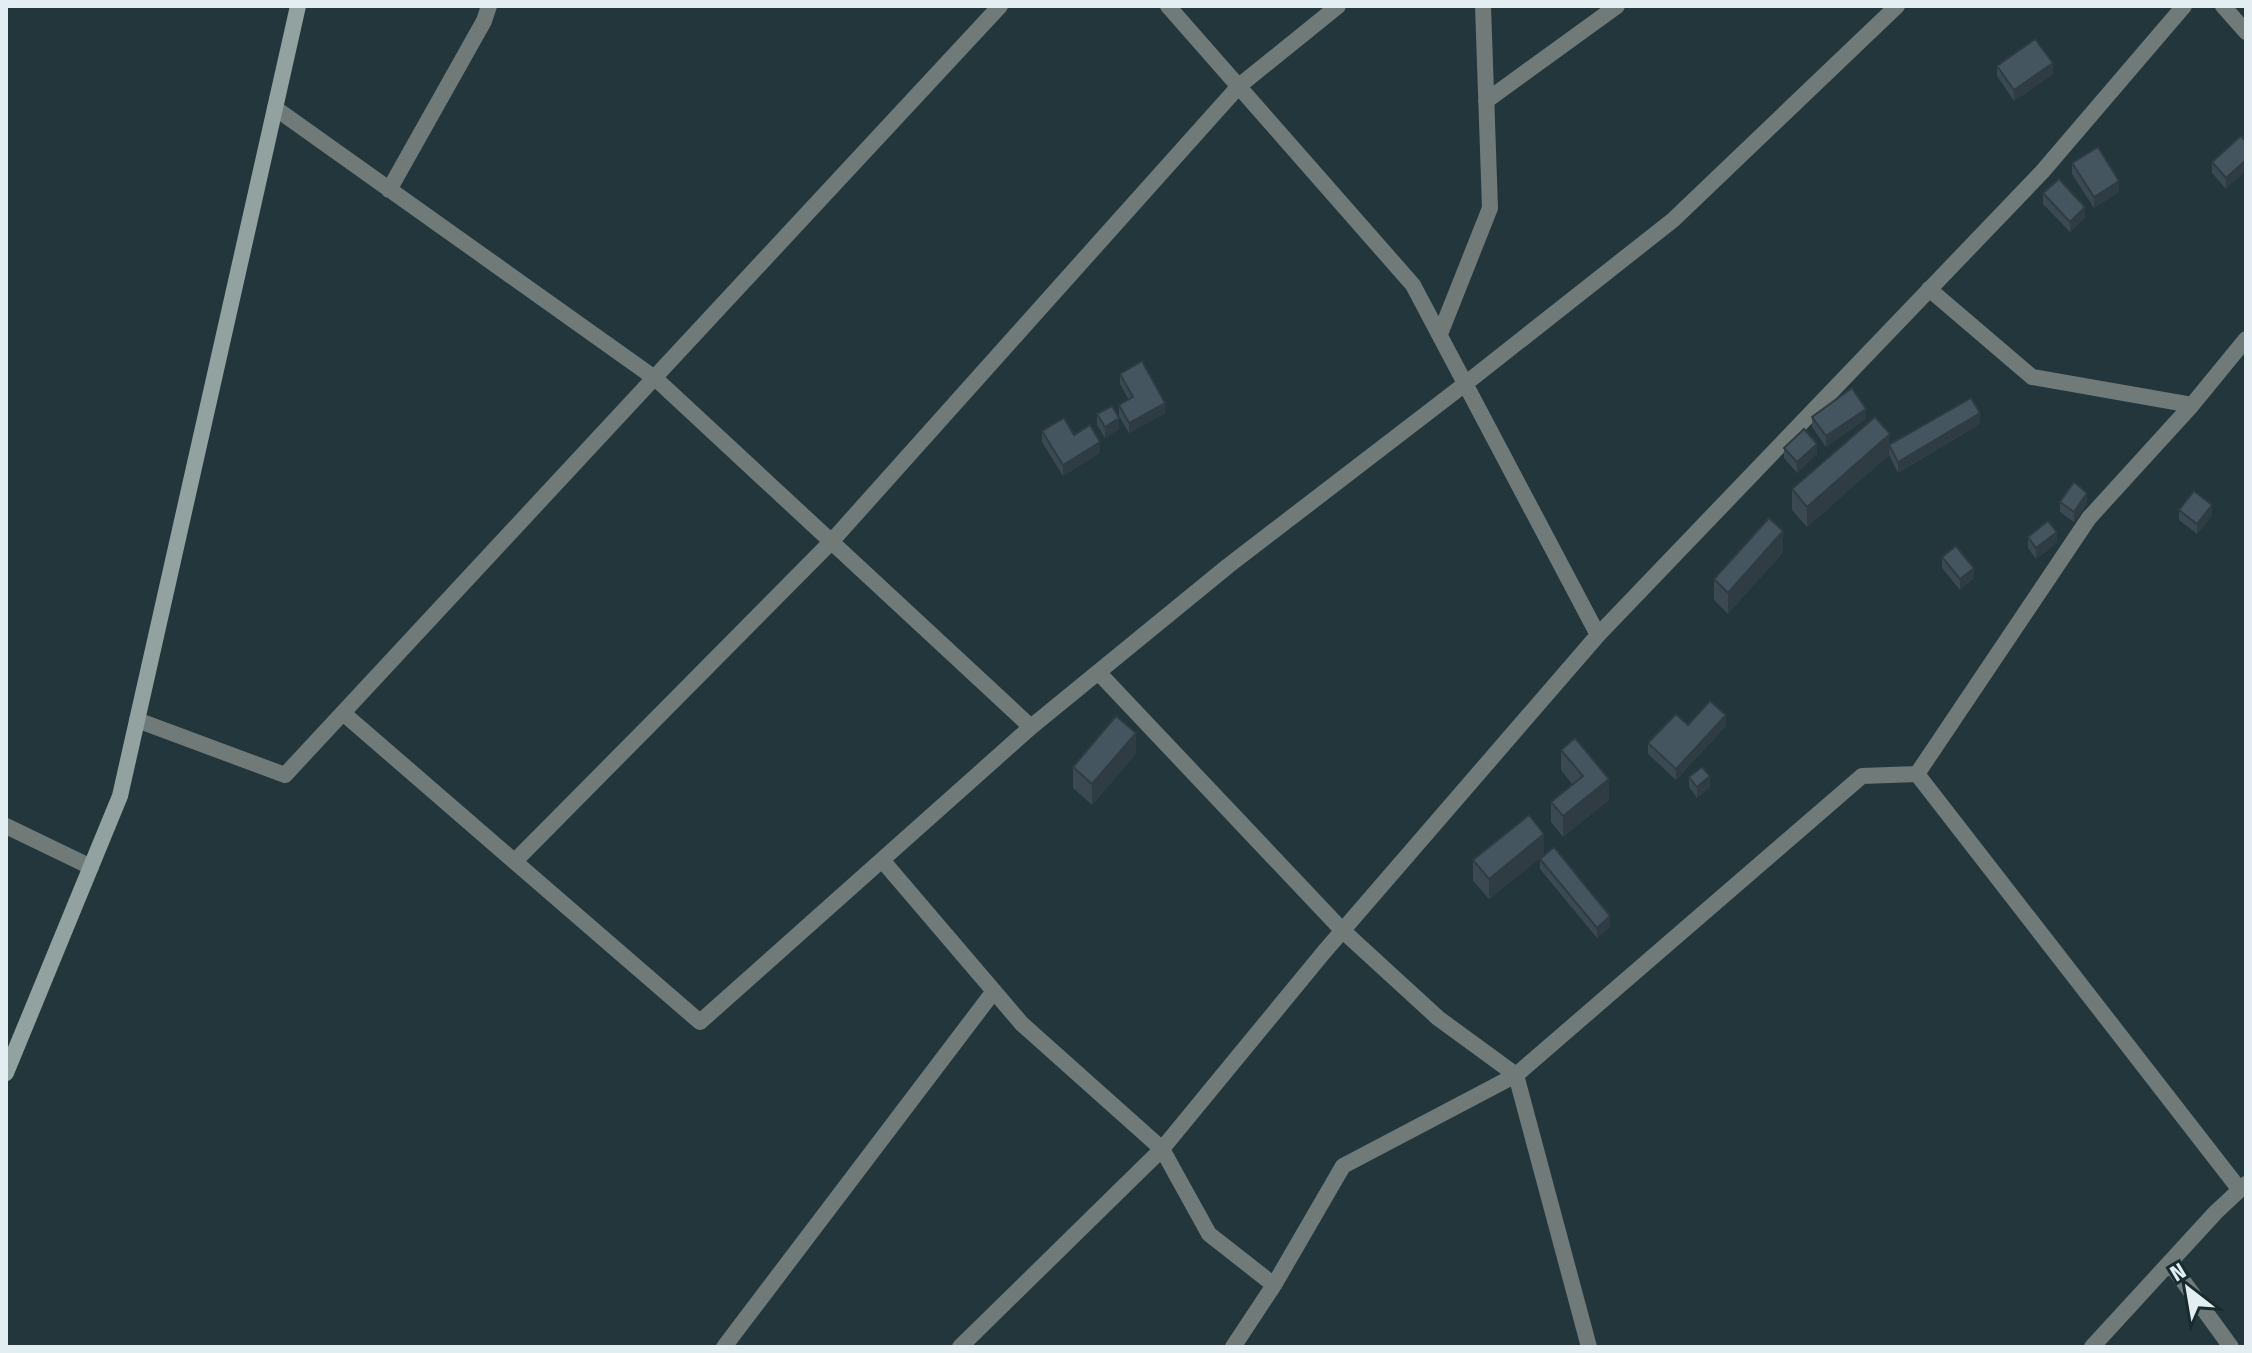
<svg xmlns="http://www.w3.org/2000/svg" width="2252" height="1353" font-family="'Fira Sans Condensed',sans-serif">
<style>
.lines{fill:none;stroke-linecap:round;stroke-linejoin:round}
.street{stroke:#707a79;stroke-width:16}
.secondary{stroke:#92a2a0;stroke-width:16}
.wall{fill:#3b4953}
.shaded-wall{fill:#303c43}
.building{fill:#455560;stroke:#303c43;stroke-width:2}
</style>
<rect width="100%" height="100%" fill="#22363b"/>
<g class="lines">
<path class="street" d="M 1168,6 L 1413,285 L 1598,635
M 2223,6 L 2246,32
M 1486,101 L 1617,6
M 275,108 L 656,379 L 1031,727
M 389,190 L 484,21 L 489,6
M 1929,289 L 2032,377 L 2192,405
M 1440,334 L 1490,208 L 1483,6
M 1098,672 L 1342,930 L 1438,1018 L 1516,1075 L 1589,1347
M 343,713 L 700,1022 L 1031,727 L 1228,566 L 1465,384 L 1673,220 L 1897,6
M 137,720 L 285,775 L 1000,6
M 1917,774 L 2240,1190
M 6,826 L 91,867
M 882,860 L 1022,1024 L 1162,1149 L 1209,1234 L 1274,1285
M 515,861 L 831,542 L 1239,86 L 1338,6
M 2170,1263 L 2231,1347
M 724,1347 L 994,991
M 960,1347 L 1162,1149 L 1324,952 L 1598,635 L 2042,172 L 2184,6
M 1233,1347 L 1274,1285 L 1343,1166 L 1516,1075 L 1862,776 L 1917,774 L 2089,518 L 2192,405 L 2246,339
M 2092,1347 L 2216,1212 L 2246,1184"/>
<path class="secondary" d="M 6,1073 L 120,796 L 298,6"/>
</g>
<path class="wall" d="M 1997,66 L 2053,74 L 2014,101 L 1997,76 Z
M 2246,142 L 2226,189 L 2212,173 L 2212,162 Z
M 2072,163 L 2119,192 L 2094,208 L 2072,174 Z
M 2043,193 L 2085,218 L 2070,232 L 2043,204 Z
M 1120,374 L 1165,413 L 1129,433 L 1119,416 L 1119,405 L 1129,400 L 1120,384 Z
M 1097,414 L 1119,429 L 1105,438 L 1097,425 Z
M 1812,417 L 1866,419 L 1826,447 L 1812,427 Z
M 1980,424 L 1898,473 L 1889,455 L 1807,527 L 1792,510 L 1792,489 L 1890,445 Z
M 1042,431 L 1074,435 L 1100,453 L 1063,476 L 1042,442 Z
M 1784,448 L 1817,454 L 1797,473 L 1784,458 Z
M 2060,502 L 2087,504 L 2074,522 L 2060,512 Z
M 2179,510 L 2212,516 L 2197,534 L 2179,520 Z
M 2028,537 L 2057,543 L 2036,559 L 2028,548 Z
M 1783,552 L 1728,614 L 1714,600 L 1714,579 Z
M 1942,557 L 1974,578 L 1960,590 L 1942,568 Z
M 1688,725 L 1726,726 L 1676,780 L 1648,754 L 1648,743 Z
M 1561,750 L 1609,800 L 1563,837 L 1551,822 L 1551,802 L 1572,784 L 1561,770 Z
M 1136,754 L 1092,805 L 1073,788 L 1073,767 Z
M 1689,777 L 1710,787 L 1697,798 L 1689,787 Z
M 1544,855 L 1489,899 L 1473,881 L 1473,860 Z
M 1540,859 L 1610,927 L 1597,938 L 1540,869 Z"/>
<path class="shaded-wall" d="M 2053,63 L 2053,74 L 2014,101 L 2014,90 Z
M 2246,160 L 2246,171 L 2226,189 L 2226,178 Z
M 2119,181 L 2119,192 L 2094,208 L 2094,197 Z
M 2085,207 L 2085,218 L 2070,232 L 2070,222 Z
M 1165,403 L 1165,413 L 1129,433 L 1129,423 Z
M 1866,409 L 1866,419 L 1826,447 L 1826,436 Z
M 1980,413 L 1980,424 L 1898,473 L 1898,462 Z
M 1119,418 L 1119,429 L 1105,438 L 1105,427 Z
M 1890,434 L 1889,455 L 1807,527 L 1807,507 Z
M 1100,442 L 1100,453 L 1063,476 L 1063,465 Z
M 1817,444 L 1817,454 L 1797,473 L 1797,462 Z
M 2087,493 L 2087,504 L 2074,522 L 2074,512 Z
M 2212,505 L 2212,516 L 2197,534 L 2197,524 Z
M 1783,531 L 1783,552 L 1728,614 L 1728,593 Z
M 2057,532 L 2057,543 L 2036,559 L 2036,548 Z
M 1974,568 L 1974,578 L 1960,590 L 1960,579 Z
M 1726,715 L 1726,726 L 1676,780 L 1676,769 Z
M 1136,733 L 1136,754 L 1092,805 L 1092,784 Z
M 1710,776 L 1710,787 L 1697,798 L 1697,787 Z
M 1609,779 L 1609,800 L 1563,837 L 1563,816 Z
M 1544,834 L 1544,855 L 1489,899 L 1489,879 Z
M 1610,916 L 1610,927 L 1597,938 L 1597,928 Z"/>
<path class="building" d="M 2035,39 L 2053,63 L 2014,90 L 1997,66 Z
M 2241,136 L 2246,142 L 2246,160 L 2226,178 L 2212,162 Z
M 2098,147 L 2119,181 L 2094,197 L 2072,163 Z
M 2059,179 L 2085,207 L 2070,222 L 2043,193 Z
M 1142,361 L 1165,403 L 1129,423 L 1119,405 L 1133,397 L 1120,374 Z
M 1852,388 L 1866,409 L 1826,436 L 1812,417 Z
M 1971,398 L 1980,413 L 1898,462 L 1889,445 Z
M 1112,406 L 1119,418 L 1105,427 L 1097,414 Z
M 1875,417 L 1890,434 L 1807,507 L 1792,489 Z
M 1064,418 L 1074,435 L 1090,425 L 1100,442 L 1063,465 L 1042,431 Z
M 1804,429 L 1817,444 L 1797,462 L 1784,448 Z
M 2074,482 L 2087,493 L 2074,512 L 2060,502 Z
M 2194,491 L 2212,505 L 2197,524 L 2179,510 Z
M 1769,518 L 1783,531 L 1728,593 L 1714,579 Z
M 2048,521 L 2057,532 L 2036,548 L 2028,537 Z
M 1956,546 L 1974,568 L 1960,579 L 1942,557 Z
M 1710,701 L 1726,715 L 1676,769 L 1648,743 L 1676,714 L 1688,725 Z
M 1116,716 L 1136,733 L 1092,784 L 1073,767 Z
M 1575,738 L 1609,779 L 1563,816 L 1551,802 L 1583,776 L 1561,750 Z
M 1702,767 L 1710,776 L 1697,787 L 1689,777 Z
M 1529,815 L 1544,834 L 1489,879 L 1473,860 Z
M 1554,847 L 1610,916 L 1597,928 L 1540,859 Z"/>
<rect width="2252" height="1353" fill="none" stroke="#e2eef1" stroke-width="16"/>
<g transform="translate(2188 1289) rotate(329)" stroke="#182c30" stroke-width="6" paint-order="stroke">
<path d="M0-6L14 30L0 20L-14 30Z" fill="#e2eef1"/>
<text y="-12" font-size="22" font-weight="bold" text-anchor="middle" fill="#e2eef1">N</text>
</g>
</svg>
